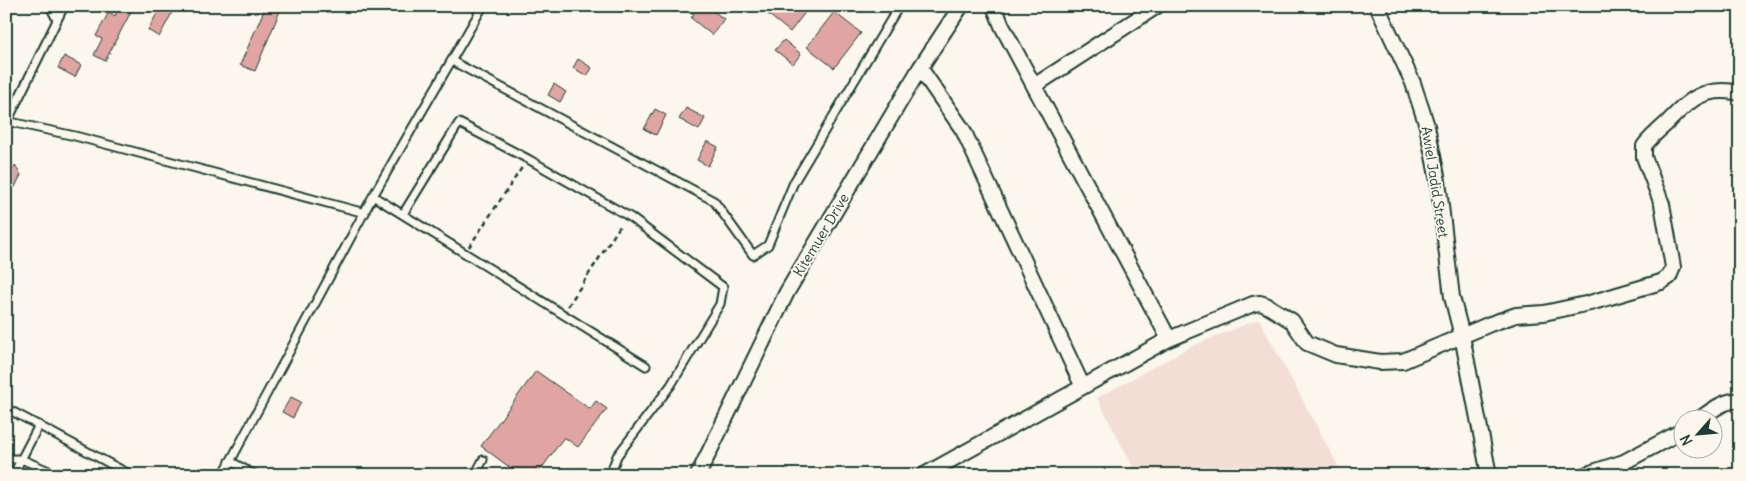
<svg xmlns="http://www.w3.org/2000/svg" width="1746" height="481" font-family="Delius,sans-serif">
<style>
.built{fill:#f3ded6}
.building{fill:#e0a5a3;stroke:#1f3d34}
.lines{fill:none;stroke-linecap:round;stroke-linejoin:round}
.lane-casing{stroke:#1f3d34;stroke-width:11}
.street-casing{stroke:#1f3d34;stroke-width:18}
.path{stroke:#1f3d34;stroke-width:2.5;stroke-dasharray:5 4;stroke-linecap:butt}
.lane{stroke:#fbf7ec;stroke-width:7}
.street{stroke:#fbf7ec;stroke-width:14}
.labels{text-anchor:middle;stroke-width:4;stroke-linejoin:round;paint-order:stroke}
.street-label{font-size:14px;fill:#1f3d34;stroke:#fbf7ec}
</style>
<rect width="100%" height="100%" fill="#fbf7ec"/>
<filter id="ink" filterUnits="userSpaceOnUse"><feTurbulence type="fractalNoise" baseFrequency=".02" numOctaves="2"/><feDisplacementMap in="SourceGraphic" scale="10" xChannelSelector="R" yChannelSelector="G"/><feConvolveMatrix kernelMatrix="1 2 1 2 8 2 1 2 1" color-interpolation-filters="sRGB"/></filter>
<g filter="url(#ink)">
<path class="built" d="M 1259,319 L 1343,475 L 1137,475 L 1097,398 L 1192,346 Z"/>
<path class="building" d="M 119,6 L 134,6 L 105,61 L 94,55 L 102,39 L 96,36 L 109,12 L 115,16 Z
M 161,6 L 174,9 L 159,37 L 148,30 Z
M 266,6 L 282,6 L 255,71 L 240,65 Z
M 680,6 L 706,6 L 724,19 L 712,35 L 691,18 L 694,14 Z
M 758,6 L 810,6 L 790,32 Z
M 834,12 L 861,33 L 834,68 L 807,47 Z
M 784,40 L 801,54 L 793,64 L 775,50 Z
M 64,56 L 81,65 L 75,77 L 58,68 Z
M 578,59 L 592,68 L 587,76 L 573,68 Z
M 554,84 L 566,92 L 560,102 L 548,95 Z
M 686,108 L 705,118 L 699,130 L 679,119 Z
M 655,109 L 666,115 L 656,135 L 644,129 Z
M 707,141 L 718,147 L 708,166 L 697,160 Z
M 15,165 L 21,175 L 15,187 L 7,183 Z
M 536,371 L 590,409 L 596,401 L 607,409 L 578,447 L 564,437 L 537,475 L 520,475 L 481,446 Z
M 291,397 L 301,402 L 293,418 L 282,412 Z"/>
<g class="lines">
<defs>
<path id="lane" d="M 50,6 L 57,20
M 452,61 L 714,201 L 753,255 L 768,245 L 794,182 L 899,6
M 8,120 L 64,6
M 6,121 L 75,136 L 365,213
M 373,196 L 646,366
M 403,214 L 459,123 L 528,159 L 630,217 L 723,287 L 720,304 L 671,385 L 617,456 L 610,475
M 6,408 L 131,475
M 6,459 L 21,459 L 58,475
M 230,461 L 255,475
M 13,475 L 39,425
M 223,475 L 373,196 L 483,6
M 475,475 L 483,460"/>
<path id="street" d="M 994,6 L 1002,26 L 1169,339
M 1377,6 L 1413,83 L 1427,126 L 1438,181 L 1452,297 L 1462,336 L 1489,475
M 920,68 L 963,130 L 1082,385
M 1034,86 L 1157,6
M 1701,418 C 1712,410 1726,399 1740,401
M 698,475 L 787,292 L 920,68 L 961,6
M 924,475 L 1169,339 L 1253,304 L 1260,303 L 1266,305 L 1292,321 L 1307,343 L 1336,355 L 1380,362 L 1403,361 L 1490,324 L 1516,315 L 1544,313 L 1590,303 L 1661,282 L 1669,277 L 1673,267 L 1662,204 L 1644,157 L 1644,146 C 1651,137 1658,131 1666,124 C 1689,100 1704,85 1740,93
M 1584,475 L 1624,462 L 1684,430"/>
</defs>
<use href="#lane" class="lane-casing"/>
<use href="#street" class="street-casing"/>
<path class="path" d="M 469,247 L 523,166
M 568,306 L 622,223"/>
<use href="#lane" class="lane"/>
<use href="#street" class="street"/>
</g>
</g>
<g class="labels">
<g class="street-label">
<text transform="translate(1435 182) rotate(81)" y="5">Awiel Jadid Street</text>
<text transform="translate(821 235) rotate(-59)" y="5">Kitemuer Drive</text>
</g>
</g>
<rect width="1746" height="481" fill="none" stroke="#fbf7ec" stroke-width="25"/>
<rect x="12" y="12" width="1721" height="456" fill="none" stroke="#1f3d34" stroke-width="2" filter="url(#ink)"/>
<g transform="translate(1698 434) rotate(243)"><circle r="24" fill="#fbf7ec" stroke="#a3ada2"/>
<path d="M0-4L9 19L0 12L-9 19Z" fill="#1f3d34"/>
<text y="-8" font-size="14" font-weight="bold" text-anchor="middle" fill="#1f3d34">N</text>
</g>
</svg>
